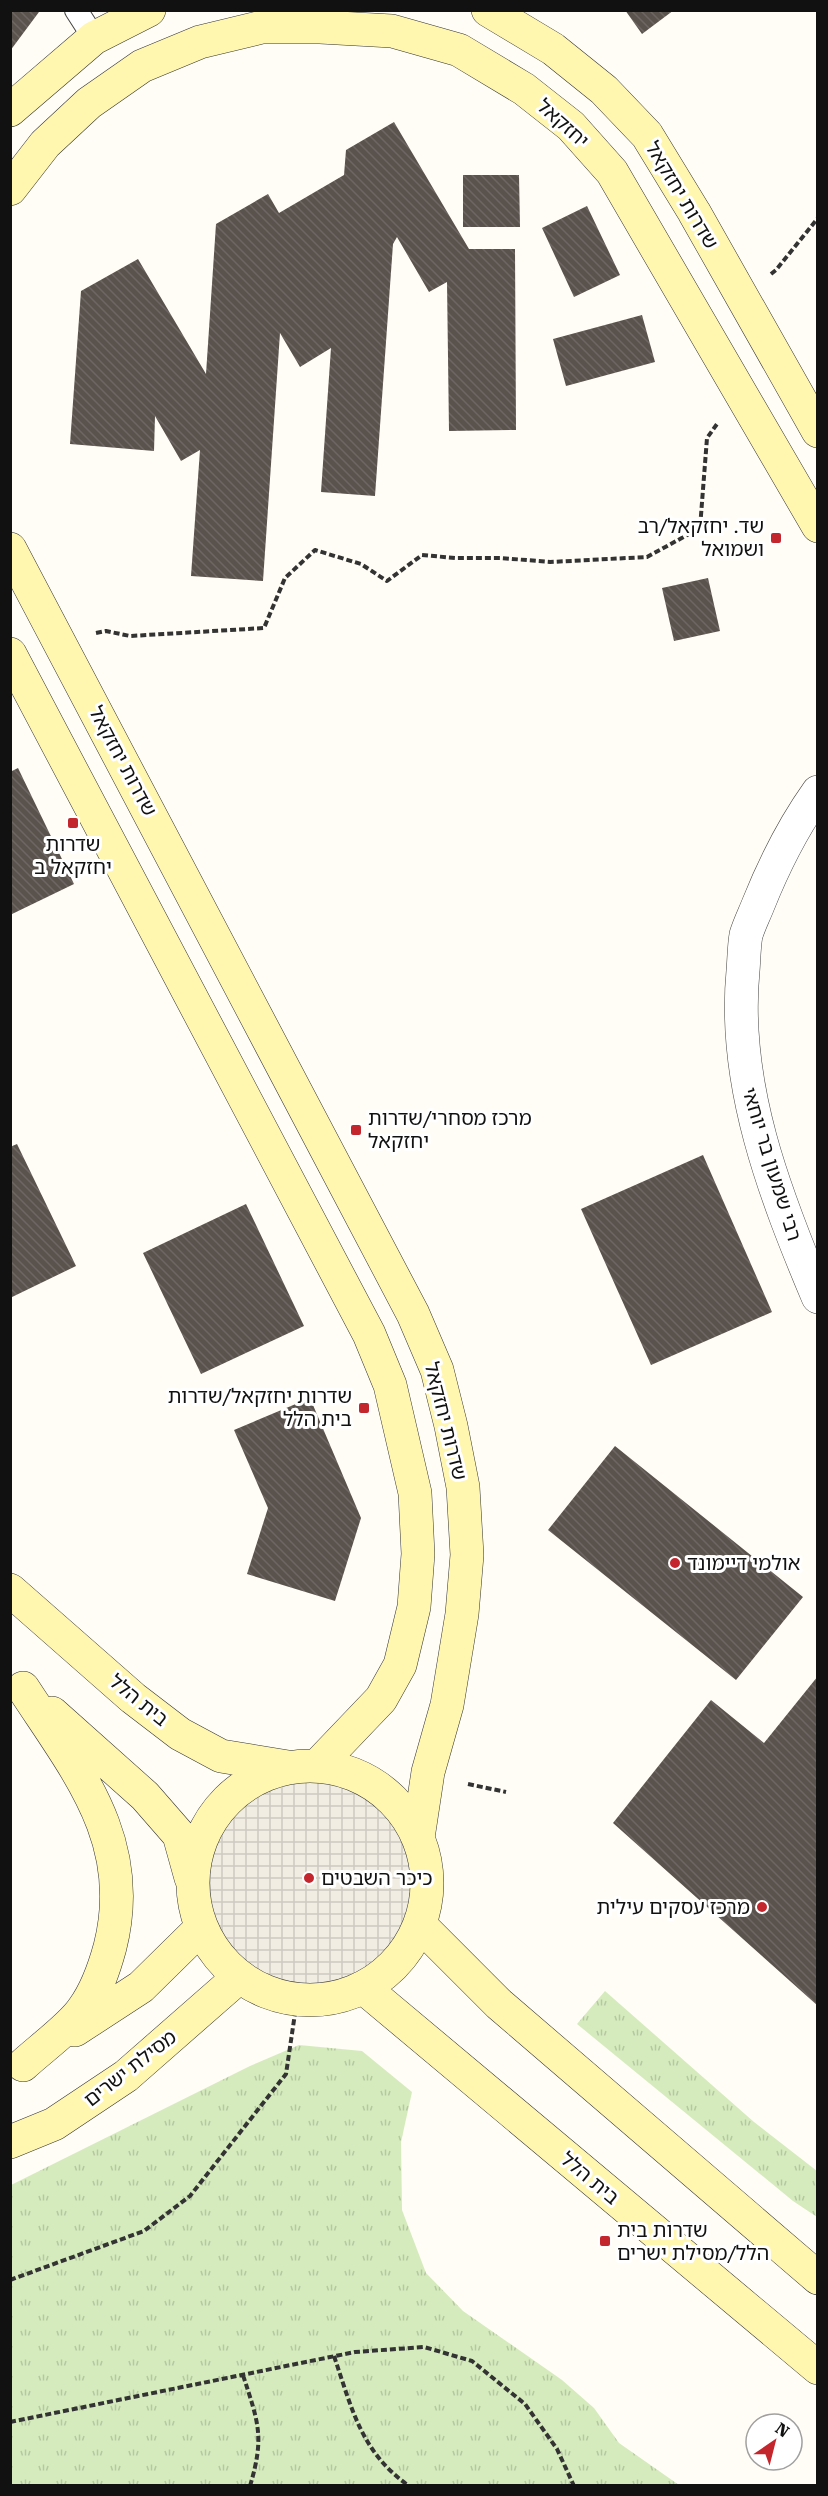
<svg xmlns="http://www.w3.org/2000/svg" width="828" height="2496" font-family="'Roboto Serif','Noto Sans Hebrew',serif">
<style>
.grass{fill:url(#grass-tufts)}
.plaza{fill:url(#plaza-grid)}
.building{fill:url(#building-back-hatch)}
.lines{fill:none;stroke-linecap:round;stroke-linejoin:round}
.lane-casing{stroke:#444;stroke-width:24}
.street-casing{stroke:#444;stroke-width:34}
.secondary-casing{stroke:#333;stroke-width:34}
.path{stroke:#333;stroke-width:4;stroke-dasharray:6 3;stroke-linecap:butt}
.lane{stroke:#fff;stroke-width:22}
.street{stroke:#fff;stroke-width:33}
.secondary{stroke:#fff6b0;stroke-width:33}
.poi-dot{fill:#c4262e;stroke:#fff;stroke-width:2}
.labels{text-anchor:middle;stroke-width:6;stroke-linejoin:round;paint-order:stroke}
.street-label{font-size:20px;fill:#111;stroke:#fff}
.poi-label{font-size:20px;fill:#111;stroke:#fff;text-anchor:start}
</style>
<defs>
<pattern id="grass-tufts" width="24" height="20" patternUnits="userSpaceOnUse" patternTransform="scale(1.5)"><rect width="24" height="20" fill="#d5ebbd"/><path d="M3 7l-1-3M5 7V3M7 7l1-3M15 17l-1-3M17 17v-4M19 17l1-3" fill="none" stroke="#b6c8a1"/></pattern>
<pattern id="plaza-grid" width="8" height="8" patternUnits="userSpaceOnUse" patternTransform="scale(1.5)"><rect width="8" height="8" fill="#f1ede2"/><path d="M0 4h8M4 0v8" fill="none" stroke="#cecac1"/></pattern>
<pattern id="building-back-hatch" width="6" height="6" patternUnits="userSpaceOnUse" patternTransform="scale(1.5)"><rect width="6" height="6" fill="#5a524d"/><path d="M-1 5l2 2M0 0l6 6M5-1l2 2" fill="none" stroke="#6d6662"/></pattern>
</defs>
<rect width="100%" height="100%" fill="#fffdf5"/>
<path class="grass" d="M 605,1991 L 754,2122 L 817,2171 L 817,2217 L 793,2201 L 577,2024 Z
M 299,2045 L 362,2051 L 412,2092 L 401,2142 L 402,2210 L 426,2273 L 463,2311 L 562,2380 L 594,2408 L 619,2443 L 679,2485 L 11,2485 L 11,2185 L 250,2066 Z"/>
<path class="plaza" d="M 303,1766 L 342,1776 L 377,1793 L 404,1820 L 421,1855 L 426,1894 L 418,1926 L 403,1956 L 380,1979 L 350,1996 L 318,2000 L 283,2000 L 250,1987 L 222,1964 L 202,1934 L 193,1900 L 195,1862 L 209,1826 L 233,1798 L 266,1778 Z"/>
<path class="building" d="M 10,10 L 36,10 L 39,12 L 10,51 Z
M 625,10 L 674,10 L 642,34 Z
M 394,122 L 469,249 L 515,249 L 516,430 L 449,431 L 447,282 L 429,292 L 397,237 L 393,244 L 375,496 L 321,492 L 331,348 L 300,367 L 280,333 L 263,581 L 191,576 L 200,450 L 181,461 L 155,416 L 154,451 L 70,444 L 81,291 L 138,259 L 206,374 L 216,224 L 268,194 L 279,213 L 344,175 L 346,150 Z
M 463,175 L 519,175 L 520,227 L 463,227 Z
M 587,206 L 620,275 L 574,297 L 542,228 Z
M 642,315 L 655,362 L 566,386 L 553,339 Z
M 708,578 L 720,631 L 674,641 L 662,588 Z
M 18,768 L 74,884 L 10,915 L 10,772 Z
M 17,1144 L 76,1266 L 10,1298 L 10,1147 Z
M 703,1155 L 772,1312 L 651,1365 L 581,1209 Z
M 246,1204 L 304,1326 L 201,1374 L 143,1253 Z
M 310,1398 L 361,1518 L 335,1601 L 247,1574 L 268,1508 L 234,1430 Z
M 615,1446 L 803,1597 L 736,1680 L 548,1530 Z
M 818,1676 L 818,2006 L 613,1823 L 711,1700 L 764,1743 Z"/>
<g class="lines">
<defs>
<path id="lane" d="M 76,10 L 94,38"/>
<path id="street" d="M 818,792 C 793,827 774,865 758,905 C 754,915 749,925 746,935 C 744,946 744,959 743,971 C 732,1084 775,1195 818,1297"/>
<path id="secondary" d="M 488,10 L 553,49 L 604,90 L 647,135 L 694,212 L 818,431
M 10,110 L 94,38 L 149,10
M 10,189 L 45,144 L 89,103 L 142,66 L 200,42 L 262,27 L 320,27 L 392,31 L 459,50 L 524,89 L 571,126 L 612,172 L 818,526
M 10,549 L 413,1314 L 437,1370 L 451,1426 L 463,1487 L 467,1555 L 462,1614 L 447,1705 L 428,1772 L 418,1838
M 10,654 L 369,1334 L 390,1385 L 415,1493 L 418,1554 L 414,1607 L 400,1665 L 381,1699 L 317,1766
M 10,1590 L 133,1698 L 180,1734 L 221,1756 L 288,1767
M 52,1713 L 145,1796 L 179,1835 L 191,1878
M193 1883a117 117 0 1 1 234 0a117 117 0 1 1-234 0Z
M 420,1925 L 499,2004 L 818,2278
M 364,1988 L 818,2368
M 75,2030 L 141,1987 L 201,1928
M 23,2065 C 39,2050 72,2026 83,2009 C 97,1990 104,1969 110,1947 C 137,1841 77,1771 23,1688
M 10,2142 L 54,2124 L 126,2076 L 239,1977"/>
</defs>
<use href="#lane" class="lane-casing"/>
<use href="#street" class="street-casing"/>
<use href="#secondary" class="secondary-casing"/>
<path class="path" d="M 771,274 L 776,270 L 818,218
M 96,633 L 106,631 L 130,636 L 264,628 L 285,578 L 315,550 L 361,564 L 387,581 L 422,555 L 455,558 L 501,558 L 550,562 L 647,557 L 700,528 L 707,438 L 717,424
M 468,1784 L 506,1792
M 10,2280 L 144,2231 L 190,2196 L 286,2074 L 297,2000
M 334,2356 C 352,2409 361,2452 409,2486
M 243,2375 C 258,2422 265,2436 250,2486
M 10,2422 L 355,2352 L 424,2347 L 472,2361 L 525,2404 L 557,2449 L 574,2486"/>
<use href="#lane" class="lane"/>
<use href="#street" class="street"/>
<use href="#secondary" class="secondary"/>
</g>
<g class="poi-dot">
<rect x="770" y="532" width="12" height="12" rx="3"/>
<rect x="67" y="817" width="12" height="12" rx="3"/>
<rect x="350" y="1124" width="12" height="12" rx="3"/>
<rect x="358" y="1402" width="12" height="12" rx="3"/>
<circle cx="675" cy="1563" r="6"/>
<circle cx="309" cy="1878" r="6"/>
<circle cx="762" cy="1907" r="6"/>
<rect x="599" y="2235" width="12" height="12" rx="3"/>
</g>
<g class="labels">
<g class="street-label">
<text transform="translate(563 123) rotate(42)" y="7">יחזקאל</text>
<text transform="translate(682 195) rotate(59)" y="7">שדרות יחזקאל</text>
<text transform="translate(123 761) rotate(62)" y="7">שדרות יחזקאל</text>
<text transform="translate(772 1164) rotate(73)" y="7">רבי שמעון בר יוחאי</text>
<text transform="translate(446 1421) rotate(76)" y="7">שדרות יחזקאל</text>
<text transform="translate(139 1700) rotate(39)" y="7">בית הלל</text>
<text transform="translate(130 2068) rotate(-38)" y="7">מסילת ישרים</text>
<text transform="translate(590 2178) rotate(40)" y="7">בית הלל</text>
</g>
<g class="poi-label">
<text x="764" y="533" text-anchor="end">שד. יחזקאל/רב<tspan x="764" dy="23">ושמואל</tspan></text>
<text x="73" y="851" text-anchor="middle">שדרות<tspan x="73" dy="23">יחזקאל ב</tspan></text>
<text x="368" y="1125">מרכז מסחרי/שדרות<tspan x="368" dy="23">יחזקאל</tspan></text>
<text x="352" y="1403" text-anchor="end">שדרות יחזקאל/שדרות<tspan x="352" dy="23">בית הלל</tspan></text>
<text x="687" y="1570">אולמי דיימונד</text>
<text x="321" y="1885">כיכר השבטים</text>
<text x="750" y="1914" text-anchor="end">מרכז עסקים עילית</text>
<text x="617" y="2237">שדרות בית<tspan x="617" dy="23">הלל/מסילת ישרים</tspan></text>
</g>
</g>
<rect width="828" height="2496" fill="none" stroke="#111111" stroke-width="24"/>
<g transform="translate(774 2442) rotate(35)"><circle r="28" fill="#ffffff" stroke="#a0a0a0" stroke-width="1.5"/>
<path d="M0-4.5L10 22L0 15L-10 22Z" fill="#c4262e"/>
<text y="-9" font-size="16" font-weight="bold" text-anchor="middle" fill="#111111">N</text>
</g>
</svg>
